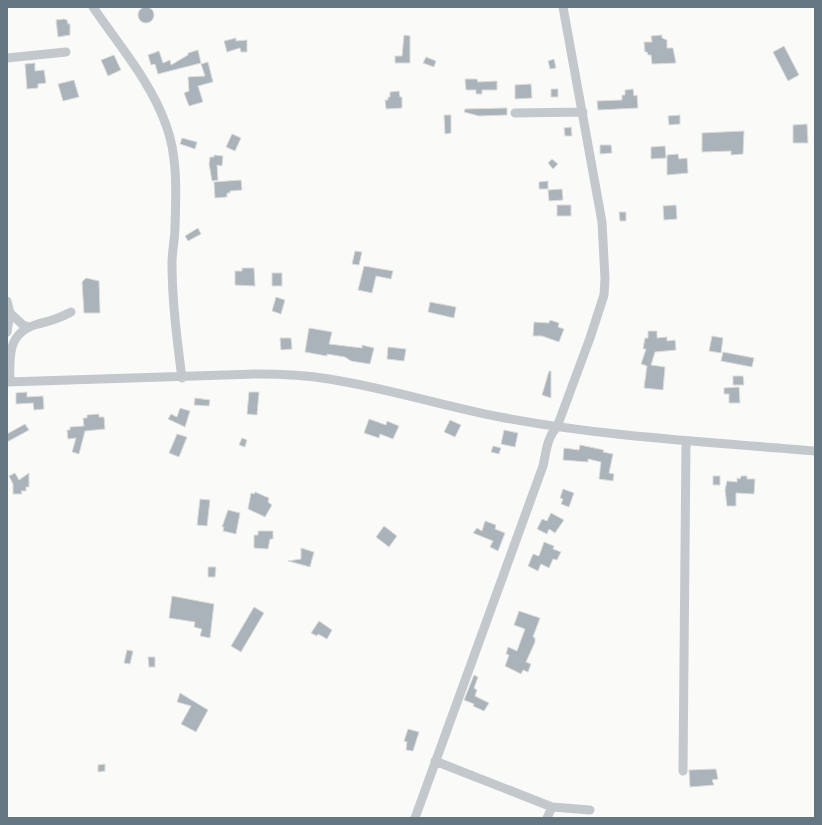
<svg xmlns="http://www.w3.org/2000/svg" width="822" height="825" font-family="'Space Grotesk',sans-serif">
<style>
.building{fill:#aab3b9;stroke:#dcdcda}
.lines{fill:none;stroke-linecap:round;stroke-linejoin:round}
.minor{stroke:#c3c8cc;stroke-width:9}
</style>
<rect width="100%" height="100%" fill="#fafaf8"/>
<path class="building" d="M138 15a8 8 0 1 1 16 0a8 8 0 1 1-16 0Z
M 64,19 L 67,20 L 68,24 L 70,24 L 70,35 L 58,37 L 56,20 Z
M 404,35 L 410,36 L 410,63 L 395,63 L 395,56 L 402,56 Z
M 662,35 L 662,38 L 667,40 L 667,48 L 673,48 L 676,63 L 652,64 L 651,55 L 648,55 L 647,52 L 645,52 L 644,42 L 652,42 L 651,36 Z
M 236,38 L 236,41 L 247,40 L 247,52 L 241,52 L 240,48 L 227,52 L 224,41 Z
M 784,46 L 799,75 L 788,81 L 773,52 Z
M 198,50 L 201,63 L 158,74 L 155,64 L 151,65 L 148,55 L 159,51 L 163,63 L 170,60 L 171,65 L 188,55 L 188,53 Z
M 114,55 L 121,70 L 108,76 L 101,60 Z
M 426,57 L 436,61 L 434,67 L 423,63 Z
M 554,59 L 556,68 L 550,69 L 548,61 Z
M 208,62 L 213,82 L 198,86 L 203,102 L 189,106 L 184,93 L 189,91 L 188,77 L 205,76 L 201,64 Z
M 35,63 L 35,71 L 44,70 L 46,83 L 38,84 L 38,88 L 27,89 L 25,64 Z
M 465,79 L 477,79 L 478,82 L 497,81 L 497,90 L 482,90 L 482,94 L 476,94 L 476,90 L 466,90 Z
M 74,80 L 79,97 L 63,101 L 58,84 Z
M 531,84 L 532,98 L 515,99 L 515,85 Z
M 551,89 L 558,89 L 558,97 L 551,97 Z
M 633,89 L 634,96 L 637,95 L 638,108 L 598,110 L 597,101 L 622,100 L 622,95 L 625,95 L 625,90 Z
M 399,91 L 400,97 L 402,97 L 402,108 L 386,109 L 385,100 L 388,100 L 388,97 L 390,97 L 390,92 Z
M 507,108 L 507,115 L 479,116 L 464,112 L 465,109 Z
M 444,115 L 451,115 L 451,133 L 445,134 Z
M 680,115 L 680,124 L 669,125 L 668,116 Z
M 807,124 L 808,143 L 793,143 L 793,125 Z
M 571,127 L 572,136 L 565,136 L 564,128 Z
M 744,131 L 743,154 L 731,155 L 731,151 L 702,152 L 702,133 Z
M 232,134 L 241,138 L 235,151 L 226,147 Z
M 182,138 L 197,142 L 195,149 L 180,144 Z
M 600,145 L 611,145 L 612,153 L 600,154 Z
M 665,146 L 666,158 L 651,159 L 651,147 Z
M 678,154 L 679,159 L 687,158 L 688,173 L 667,175 L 667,155 Z
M 214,155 L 223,156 L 222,166 L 217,165 L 218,180 L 212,181 L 209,164 L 210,157 L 214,157 Z
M 552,159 L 558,164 L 553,169 L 548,163 Z
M 241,180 L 242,190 L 230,191 L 230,193 L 227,193 L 227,197 L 215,198 L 214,182 Z
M 548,181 L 548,189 L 539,189 L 539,182 Z
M 562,189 L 563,200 L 549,201 L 548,190 Z
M 557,205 L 571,205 L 571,216 L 557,216 Z
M 676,205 L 677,219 L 664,220 L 663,206 Z
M 619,212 L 626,212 L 626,221 L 620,221 Z
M 198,228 L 201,234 L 188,241 L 185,236 Z
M 355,251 L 362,252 L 359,265 L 352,264 Z
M 364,266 L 393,271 L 391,279 L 376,276 L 372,293 L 358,290 Z
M 242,268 L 254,268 L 255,286 L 235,285 L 235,271 L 242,271 Z
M 272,273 L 282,273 L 282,286 L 272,286 Z
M 86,278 L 99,281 L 100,313 L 84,313 L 82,282 Z
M 276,297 L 285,300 L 281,314 L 272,311 Z
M 430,302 L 456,307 L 454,318 L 428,312 Z
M 550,320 L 559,323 L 558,327 L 564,329 L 559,342 L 542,336 L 533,336 L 534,322 L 549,323 Z
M 309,328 L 332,332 L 329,344 L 362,348 L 362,345 L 374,348 L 370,364 L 351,361 L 345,357 L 327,354 L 327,356 L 305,352 Z
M 648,331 L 657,331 L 657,338 L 667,337 L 667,341 L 675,340 L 676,350 L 655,352 L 651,365 L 665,367 L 663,390 L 644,388 L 647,366 L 641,364 L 646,349 L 643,349 L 645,338 L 648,338 Z
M 712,336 L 723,338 L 721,353 L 709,351 Z
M 280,338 L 291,338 L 292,349 L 281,350 Z
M 388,347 L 406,349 L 404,361 L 387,359 Z
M 723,352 L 754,358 L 752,367 L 721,361 Z
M 549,371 L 551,371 L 551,398 L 542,395 Z
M 733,376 L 743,376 L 744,385 L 733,385 Z
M 739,387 L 740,403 L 729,403 L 729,394 L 724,394 L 724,388 Z
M 27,392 L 27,397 L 43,396 L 44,409 L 34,410 L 33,403 L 16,404 L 16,393 Z
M 249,392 L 259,392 L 257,415 L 247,414 Z
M 195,398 L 210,400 L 209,406 L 194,405 Z
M 180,408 L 190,411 L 185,427 L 168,419 L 171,414 L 177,417 Z
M 99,414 L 99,417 L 104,417 L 105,429 L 85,431 L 79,454 L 72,452 L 76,438 L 68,439 L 67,430 L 70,430 L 70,427 L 84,426 L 83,418 L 87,418 L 87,415 Z
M 369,419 L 386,425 L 387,421 L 399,426 L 393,439 L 380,434 L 379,438 L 364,433 Z
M 450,420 L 461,425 L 455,437 L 444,432 Z
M 25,424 L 29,430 L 7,442 L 7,434 Z
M 504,430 L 518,433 L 515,447 L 501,444 Z
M 177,434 L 187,437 L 179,457 L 169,453 Z
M 242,438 L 247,440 L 245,447 L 239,445 Z
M 580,445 L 604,450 L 603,452 L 613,454 L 609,473 L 614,474 L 613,481 L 599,479 L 601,462 L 588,459 L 588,462 L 563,460 L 564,448 L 579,450 Z
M 493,446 L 501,448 L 499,454 L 491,452 Z
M 15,473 L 19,480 L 29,473 L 29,487 L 26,487 L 26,491 L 21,491 L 22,494 L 13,494 L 13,484 L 9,476 Z
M 713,476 L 720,476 L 720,485 L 713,485 Z
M 741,476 L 747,476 L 747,479 L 755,479 L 754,494 L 736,493 L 736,506 L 727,506 L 725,490 L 727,481 L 737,482 L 737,478 L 740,479 Z
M 563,489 L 574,493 L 569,507 L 561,504 L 563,499 L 560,498 Z
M 255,492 L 269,498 L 268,502 L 272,505 L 265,517 L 248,509 L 251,493 L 254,494 Z
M 200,499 L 210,500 L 207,526 L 197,525 Z
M 228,510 L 240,513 L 236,534 L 223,531 L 224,527 L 222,527 Z
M 551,513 L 564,520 L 555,533 L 549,529 L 547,534 L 537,529 L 542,519 L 547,521 Z
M 485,521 L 496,525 L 495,529 L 505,533 L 498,551 L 490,547 L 493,541 L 473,533 L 477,528 L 482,531 Z
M 384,526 L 397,536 L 389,547 L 376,537 Z
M 258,531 L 273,531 L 273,539 L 270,539 L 268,549 L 254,548 L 254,535 L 258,535 Z
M 544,542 L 554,546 L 553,549 L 561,552 L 557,560 L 553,559 L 549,568 L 541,564 L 538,571 L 528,566 L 533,554 L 539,556 Z
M 301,548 L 314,552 L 310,567 L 288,561 L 301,559 Z
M 208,567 L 216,567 L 215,577 L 208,577 Z
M 172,596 L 214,604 L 210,638 L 200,636 L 202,629 L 194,627 L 195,622 L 169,618 Z
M 254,607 L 264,613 L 241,652 L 231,646 Z
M 519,611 L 540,618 L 533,637 L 535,638 L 535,642 L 526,662 L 531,664 L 528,672 L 523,670 L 521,674 L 505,666 L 509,655 L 506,654 L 508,647 L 517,651 L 525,629 L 514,625 Z
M 319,621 L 332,630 L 327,639 L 318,634 L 317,636 L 311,633 Z
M 127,650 L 133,651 L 130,664 L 124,663 Z
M 148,657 L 155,657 L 155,667 L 149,667 Z
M 474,675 L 478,677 L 474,688 L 477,690 L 475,696 L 489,703 L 484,711 L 473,706 L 474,704 L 464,700 Z
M 180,693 L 208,710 L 196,732 L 181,724 L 191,706 L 177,702 Z
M 408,729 L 419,732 L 413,751 L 406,750 L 407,742 L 404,741 Z
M 105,764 L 105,771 L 98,772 L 98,765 Z
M 716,769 L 718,779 L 712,780 L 714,785 L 690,787 L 689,770 Z"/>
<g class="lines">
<path class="minor" d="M 93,7 C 118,44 151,82 166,125 C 178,156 176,194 175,227 C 175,239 172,251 172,263 C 172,301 177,340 182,378
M 7,58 L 66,52
M 515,113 L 583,112
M 7,301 L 10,313 L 7,332
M 10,313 L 23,325 L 29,327
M 7,382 L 256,374 C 281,374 305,375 329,379 C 387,388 442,406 500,417 C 604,437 710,442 815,451
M 10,382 C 9,355 8,332 38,324 C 51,321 60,318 71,312
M 435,761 L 552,807 L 590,810
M 683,771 L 686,442
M 415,818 L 543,466 C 546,453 547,437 557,427 L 590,338 L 604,295 L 605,279 L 602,222 L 563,7
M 547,818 L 552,807"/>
</g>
<rect width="822" height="825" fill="none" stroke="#657683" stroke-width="16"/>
</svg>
